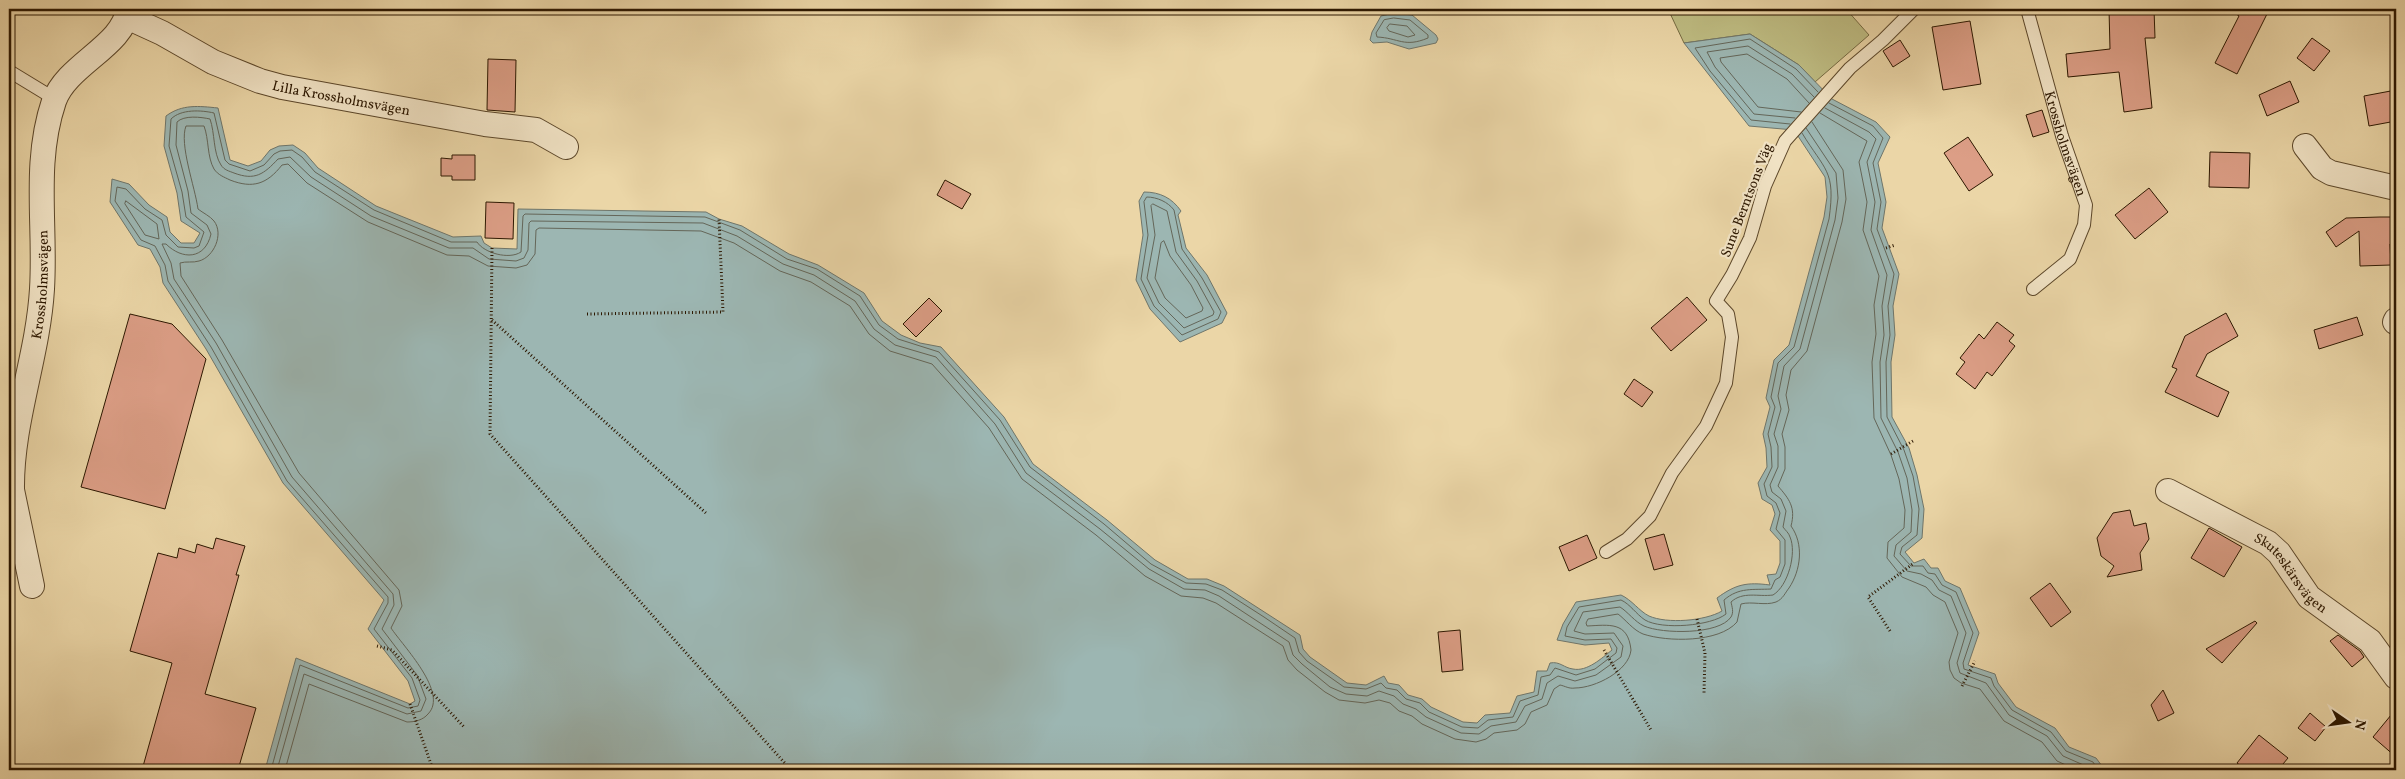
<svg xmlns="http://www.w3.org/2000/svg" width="2405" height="779" font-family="Vollkorn,serif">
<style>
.green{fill:#bebc82;stroke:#756a41}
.water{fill:#9cb6b2;stroke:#6f766b}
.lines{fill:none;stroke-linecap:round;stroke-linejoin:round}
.shore{stroke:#646659;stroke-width:1}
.building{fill:#dc9e86;stroke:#2c1700}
.lane-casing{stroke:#5c472a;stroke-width:14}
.street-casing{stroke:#5c472a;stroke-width:26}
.path{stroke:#2c1700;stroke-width:3;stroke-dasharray:1 2.5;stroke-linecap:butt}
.lane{stroke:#f2e4c6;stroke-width:12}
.street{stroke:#f2e4c6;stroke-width:24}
.labels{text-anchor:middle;stroke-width:4.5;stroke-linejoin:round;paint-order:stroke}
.street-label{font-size:14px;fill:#2c1700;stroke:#f2e4c6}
</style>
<rect width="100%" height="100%" fill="#ebd6a7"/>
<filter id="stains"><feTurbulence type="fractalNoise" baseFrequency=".004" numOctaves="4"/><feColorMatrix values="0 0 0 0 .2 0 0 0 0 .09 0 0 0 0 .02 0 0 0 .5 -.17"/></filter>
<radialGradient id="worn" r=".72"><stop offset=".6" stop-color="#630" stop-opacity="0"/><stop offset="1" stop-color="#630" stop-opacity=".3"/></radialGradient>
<path class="green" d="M 1668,9 L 1846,9 L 1869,35 L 1815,82 L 1799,65 L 1750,34 L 1684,43 Z"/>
<path class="water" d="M 1394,13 L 1412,15 L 1436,35 L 1438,39 L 1436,43 L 1409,49 L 1387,42 L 1373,43 L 1370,40 L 1372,32 L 1381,16 Z
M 1750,34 L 1799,65 L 1832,99 L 1876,122 L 1890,137 L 1878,163 L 1886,202 L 1882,228 L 1899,274 L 1893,306 L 1895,335 L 1891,362 L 1892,417 L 1909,448 L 1917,475 L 1924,509 L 1922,538 L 1905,552 L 1914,563 L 1924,559 L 1931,568 L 1938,568 L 1945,581 L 1960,588 L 1979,633 L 1968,665 L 1995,674 L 1998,683 L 2016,707 L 2055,728 L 2069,747 L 2096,758 L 2105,770 L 265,770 L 296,658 L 410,704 L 415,701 L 408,681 L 368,629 L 384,600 L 283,483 L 206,349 L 163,283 L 160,267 L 150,249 L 138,245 L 110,202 L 112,179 L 129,184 L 149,205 L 167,217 L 170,232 L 181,243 L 194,243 L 200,233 L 181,221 L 177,193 L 164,146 L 166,116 C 182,104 199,106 218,108 L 230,160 L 248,166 L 261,161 L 270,150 L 279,146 L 293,145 L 305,153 L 318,168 L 376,206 L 453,237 L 481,236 L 484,243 L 492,248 L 517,249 L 518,209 L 706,212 L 719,219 L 742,226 L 789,254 L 818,265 L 864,293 L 882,321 L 901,335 L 920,343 L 941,347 L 1004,417 L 1033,464 L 1107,520 L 1155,560 L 1188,579 L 1207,579 L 1224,586 L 1300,635 L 1303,649 L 1310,657 L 1347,683 L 1366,685 L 1384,676 L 1388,683 L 1399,685 L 1408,695 L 1422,699 L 1431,707 L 1463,722 L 1477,723 L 1485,715 L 1510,713 L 1517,696 L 1534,692 L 1537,671 L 1547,671 L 1550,663 C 1560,661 1564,668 1573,669 C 1587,672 1602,658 1612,650 L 1609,643 L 1585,645 L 1557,640 L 1563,624 L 1576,602 L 1621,595 C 1632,600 1639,611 1649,616 C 1667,624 1705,621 1722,611 L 1717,598 C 1736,584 1747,582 1770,585 L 1767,575 L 1776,574 L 1780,563 L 1780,541 L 1770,530 L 1775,514 L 1772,505 L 1762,499 L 1758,483 L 1767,467 L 1766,448 L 1763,434 L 1770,407 L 1766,398 L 1774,360 L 1789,345 L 1824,217 L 1827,197 L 1825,177 L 1794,130 L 1749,126 L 1684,43 Z
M 1144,192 C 1160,192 1172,198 1181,211 L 1178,215 L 1186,248 L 1207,275 L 1227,313 L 1222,323 L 1180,342 L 1150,309 L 1136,280 L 1143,235 L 1139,201 Z"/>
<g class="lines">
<path class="shore" d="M 1394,18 L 1410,20 L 1428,35 L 1428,38 C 1404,48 1399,38 1377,37 L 1376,33 L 1384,20 Z
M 1390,24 L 1407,26 L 1415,35 L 1408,37 L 1389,31 L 1387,28 Z
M 1829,103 L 1873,126 L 1883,138 L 1873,163 L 1881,202 L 1877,229 L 1894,274 L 1888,306 L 1890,335 L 1886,362 L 1887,417 L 1904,450 L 1913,476 L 1919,509 L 1917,535 L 1902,547 L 1900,554 L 1911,566 L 1923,566 L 1928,573 L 1935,574 L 1942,585 L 1956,592 L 1973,633 L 1963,663 L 1964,669 L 1991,678 L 1994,686 L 2012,710 L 2051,732 L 2066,751 L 2093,762 L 2098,770
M 1825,108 L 1869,132 L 1876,139 L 1867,162 L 1875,202 L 1871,230 L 1887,275 L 1882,306 L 1884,335 L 1880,362 L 1881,418 L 1898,452 L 1907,478 L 1912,510 L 1911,532 L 1896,545 L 1894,556 L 1907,571 L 1921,574 L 1932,580 L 1939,590 L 1951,596 L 1966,633 L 1957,663 L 1960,673 L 1986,683 L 2009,715 L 2047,736 L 2063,756 L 2088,767 L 2091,770
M 1801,112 L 1758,107 L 1721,62 L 1720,58 L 1747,54 L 1787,79 L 1809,103
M 1820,113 L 1867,141 L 1859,162 L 1867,202 L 1863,230 L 1879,276 L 1874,305 L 1876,334 L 1872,362 L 1874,418 L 1891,455 L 1899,479 L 1905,510 L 1904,528 L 1888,542 L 1887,558 L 1902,577 L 1926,587 L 1933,595 L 1945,602 L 1958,633 L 1949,662 L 1950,670 L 1954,678 L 1961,683 L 1980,689 L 2004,721 L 2042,742 L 2057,761 L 2077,770
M 1795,118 L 1754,114 L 1715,67 L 1707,52 L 1748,46 L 1792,74 L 1814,97
M 1790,124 L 1751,120 L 1710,71 L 1695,48 L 1750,39 L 1796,69 L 1818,92
M 1147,197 C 1157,197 1168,202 1174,210 L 1182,249 L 1202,278 L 1221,312 L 1218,319 L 1182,335 L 1154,306 L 1141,279 L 1148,235 L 1144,202 Z
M 126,201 L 157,224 L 159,239 L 145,235 L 125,204 Z
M 1153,204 L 1167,211 L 1176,252 L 1197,281 L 1214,312 L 1213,315 L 1184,328 L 1159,303 L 1147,278 L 1155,235 L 1151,206 Z
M 1164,241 L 1170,256 L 1191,285 L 1203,308 L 1202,311 L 1186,318 L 1165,298 L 1155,278 L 1161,243 Z
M 271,770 L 300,665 L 408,708 L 418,706 L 420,700 L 412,678 L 374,629 L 388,603 L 388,597 L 287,481 L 211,347 L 168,281 L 165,265 L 155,246 L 141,240 L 115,201 L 117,187 L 126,189 L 145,209 L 162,220 L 166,235 L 178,247 L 194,248 L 199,246 L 204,232 L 186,217 L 182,192 L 169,146 L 171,119 C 181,109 201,110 214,113 L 225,160 L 229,164 L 250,171 L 264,165 L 274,154 L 280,151 L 292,150 L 302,157 L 315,172 L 374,210 L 451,242 L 477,242 C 484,253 509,260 521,252 L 523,216 L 525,214 L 705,217 L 740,230 L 787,259 L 817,269 L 860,296 L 879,325 L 898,339 L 939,352 L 1000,420 L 1030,467 L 1104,524 L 1151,564 L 1186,583 L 1206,584 L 1222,590 L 1264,617 L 1295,638 L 1299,652 L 1307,661 L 1344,687 L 1366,689 L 1381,683 L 1386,688 L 1397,690 L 1406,699 L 1420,703 L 1429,712 L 1462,727 L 1478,728 L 1488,720 L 1513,717 L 1520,701 L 1538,695 L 1541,677 L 1550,675 L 1555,668 L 1576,675 L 1595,669 L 1616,653 L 1617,648 L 1611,639 L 1585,640 L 1565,636 L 1567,627 L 1579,607 L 1621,600 C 1630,604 1636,614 1645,620 C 1662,630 1711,626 1726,614 L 1724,600 C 1739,587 1753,590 1771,589 L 1775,580 L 1780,577 L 1785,564 L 1785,540 L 1776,529 L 1780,513 L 1776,503 L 1767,496 L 1764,484 L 1772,467 L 1771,447 L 1768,434 L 1775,407 L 1771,397 L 1778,363 L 1794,347 L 1829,219 C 1836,170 1825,171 1802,133
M 277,770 L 304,674 L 407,714 L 421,711 L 426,699 L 417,675 L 382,629 L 394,605 L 393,594 L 292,477 L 216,343 L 174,279 L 171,263 L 162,244 L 166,244 C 182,260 205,260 211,234 L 207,225 L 191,213 L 188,191 L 176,145 L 177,122 C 184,115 201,117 210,119 C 215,133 213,153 221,165 C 224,170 229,171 234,173 C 255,181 264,174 278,159 L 290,157 L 311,177 L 371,216 L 449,248 L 473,248 L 489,259 L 516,261 L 524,258 L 528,250 L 529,223 L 531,221 L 703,223 L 737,236 L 783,264 L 814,275 L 855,301 L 874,329 L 895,345 L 936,357 L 995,424 L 1026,473 L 1100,529 L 1149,569 L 1184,589 L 1205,590 L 1219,596 L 1289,642 L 1293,655 L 1302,664 L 1330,687 L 1346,694 L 1367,696 L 1379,691 L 1394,696 L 1403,704 L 1416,709 L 1426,717 L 1461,733 L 1479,734 L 1491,726 L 1516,722 L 1525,706 L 1542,699 L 1547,683 L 1558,676 L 1575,681 L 1596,675 L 1621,657 L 1623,646 L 1614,633 L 1585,634 L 1574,631 L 1583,612 L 1620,607 C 1628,612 1635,622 1644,626 C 1662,634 1719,635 1731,617 C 1734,612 1732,607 1731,602 C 1743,591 1758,597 1773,595 C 1788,586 1797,553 1790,537 C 1789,533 1785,530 1783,527 L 1786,511 L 1781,499 L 1772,492 L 1770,485 L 1778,467 L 1778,446 L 1774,434 L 1781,409 L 1778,396 L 1784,366 L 1800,349 L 1835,220 L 1838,198 L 1836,173 L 1806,128
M 285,770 L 309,684 L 407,722 C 415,722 423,720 428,714 C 449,693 403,646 391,628 L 402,606 L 399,590 L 299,473 L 222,340 L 181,276 L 180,263 C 186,261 193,263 199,261 C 214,257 224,234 214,221 C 210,216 203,213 198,209 C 195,187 179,144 186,126 L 204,126 C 209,139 207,157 214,169 C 218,175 224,177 230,180 C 253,189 267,184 282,165 L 288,164 L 307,183 L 368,222 L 447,255 L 469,256 L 488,266 L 516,268 L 527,265 L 535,254 L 536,230 L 539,228 L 701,231 L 734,243 L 780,271 L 811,282 L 850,306 L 869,334 L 890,351 L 932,364 L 989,428 L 1022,479 L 1096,535 L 1145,576 L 1181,596 L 1203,598 L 1216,603 L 1283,646 L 1288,660 L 1297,670 L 1325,692 L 1339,700 L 1365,703 L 1379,700 L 1390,703 L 1399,711 L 1412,716 L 1422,724 L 1455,739 L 1476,742 L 1486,739 L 1494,733 L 1517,730 L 1525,724 L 1531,712 L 1547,705 L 1554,689 L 1560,685 C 1565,686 1569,689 1575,688 C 1595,688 1629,671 1631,650 C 1628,621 1609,625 1587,626 L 1586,623 L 1588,619 L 1618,614 C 1626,620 1633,630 1643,634 C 1667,642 1719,643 1737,622 L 1741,604 C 1752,601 1765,606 1776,602 C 1783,599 1785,593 1789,588 C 1801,570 1804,544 1791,526 C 1796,507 1789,499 1778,486 L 1785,469 L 1785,447 L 1782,434 L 1789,410 L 1786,395 L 1791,370 L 1807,351 L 1842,222 L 1846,199 L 1843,170 L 1812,122"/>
</g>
<path class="building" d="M 2109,9 L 2154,9 L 2155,38 L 2145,38 L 2152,108 L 2124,112 L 2119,72 L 2068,77 L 2066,54 L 2110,49 Z
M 2229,9 L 2258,9 L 2267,14 L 2237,74 L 2215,63 L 2239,16 Z
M 1970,21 L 1981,84 L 1943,90 L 1932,27 Z
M 2312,38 L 2330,51 L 2314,71 L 2297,58 Z
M 1900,40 L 1910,56 L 1893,67 L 1883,51 Z
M 488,59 L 516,60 L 515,112 L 487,110 Z
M 2290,81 L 2299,102 L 2267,116 L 2259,95 Z
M 2396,90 L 2396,121 L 2369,126 L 2364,96 Z
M 2042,110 L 2049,132 L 2033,137 L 2026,115 Z
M 1968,137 L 1993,175 L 1969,191 L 1944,153 Z
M 2210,152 L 2250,153 L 2249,188 L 2209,187 Z
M 452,155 L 475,155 L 475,180 L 452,180 L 452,176 L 441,176 L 441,158 L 452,159 Z
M 945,180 L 971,194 L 962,209 L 937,195 Z
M 2149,188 L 2168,212 L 2135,239 L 2115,215 Z
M 486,202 L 514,203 L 513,239 L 485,238 Z
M 2380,217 L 2396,217 L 2396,244 L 2390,244 L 2391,265 L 2360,266 L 2359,231 L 2336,247 L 2326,232 L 2346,218 Z
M 1687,297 L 1707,320 L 1671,351 L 1651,328 Z
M 929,298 L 942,311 L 916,337 L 903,324 Z
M 2226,313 L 2238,336 L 2207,354 L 2196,376 L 2229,392 L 2218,417 L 2165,392 L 2177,369 L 2172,367 L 2185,336 Z
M 130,314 L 172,324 L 206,359 L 165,509 L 81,487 Z
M 2357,317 L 2363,335 L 2319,349 L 2314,330 Z
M 1997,322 L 2014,335 L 2009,341 L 2015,346 L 1992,376 L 1987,372 L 1975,389 L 1956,374 L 1965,362 L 1960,358 L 1979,334 L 1984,339 Z
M 1634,379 L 1653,392 L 1642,407 L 1624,394 Z
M 2130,510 L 2134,526 L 2146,523 L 2149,539 L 2140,553 L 2142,570 L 2107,577 L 2114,566 L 2101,556 L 2097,538 L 2113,513 Z
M 2209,528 L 2242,547 L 2224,577 L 2191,558 Z
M 1664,534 L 1673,565 L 1654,570 L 1645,539 Z
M 1587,535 L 1597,558 L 1569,571 L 1559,547 Z
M 216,538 L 245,546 L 236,575 L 239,575 L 205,694 L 256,708 L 238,770 L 142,770 L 172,663 L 130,651 L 158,553 L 177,558 L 179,548 L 195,553 L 197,544 L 213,549 Z
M 2050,583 L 2071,612 L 2051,627 L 2030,598 Z
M 2255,621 L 2257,623 L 2222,663 L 2206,649 Z
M 1460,630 L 1463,670 L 1442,672 L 1438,632 Z
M 2338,635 L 2360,651 L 2364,657 L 2352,667 L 2330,641 Z
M 2163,690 L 2174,713 L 2158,721 L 2151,705 Z
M 2396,709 L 2396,757 L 2373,737 Z
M 2310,713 L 2326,727 L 2315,741 L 2298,728 Z
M 2259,735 L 2288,758 L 2278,770 L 2246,770 L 2237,763 Z"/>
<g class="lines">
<defs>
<g id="lane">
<path id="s1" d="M 2027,9 L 2062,136 L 2086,205 L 2084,225 L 2070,259 L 2033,289"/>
<path d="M 9,71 L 55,99"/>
<path d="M 1606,552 L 1627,539 L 1650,516 L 1672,473 L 1706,426 L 1726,383 L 1732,337 L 1728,314 L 1716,301 L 1732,275 L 1750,238 L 1765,186 L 1785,141 L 1850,68 L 1883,40 L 1914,9"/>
</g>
<g id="street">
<path id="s2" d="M 127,17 L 162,33 L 213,62 L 260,81 L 282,87 L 485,124 L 536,130 L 566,147"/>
<path d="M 2305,146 L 2322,168 L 2331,173 L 2396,188"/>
<path d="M 2395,322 L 2396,320"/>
<path id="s3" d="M 2168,491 L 2268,543 L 2279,553 L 2309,597 L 2370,641 L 2396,677"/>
<path id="s4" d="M 32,586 L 12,490 C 11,422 38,357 42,289 C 46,225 33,163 54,101 C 67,64 124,46 128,9"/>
</g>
</defs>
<use href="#lane" class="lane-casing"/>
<use href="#street" class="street-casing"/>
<path class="path" d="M 492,248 L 490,434 L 791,770
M 1886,248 L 1895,245
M 587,314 L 723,312 L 719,219
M 492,320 L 707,514
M 1891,454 L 1913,441
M 1697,619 L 1705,653 L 1704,693
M 1890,631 L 1868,597 L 1914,563
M 377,646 L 392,650 L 465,728
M 1604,650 L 1651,730
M 1962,686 L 1975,661
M 410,704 L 433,770"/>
<use href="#lane" class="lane"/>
<use href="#street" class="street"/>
</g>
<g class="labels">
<g class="street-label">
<text dy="5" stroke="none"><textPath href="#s2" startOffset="231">Lilla Krossholmsvägen</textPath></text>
<text dy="5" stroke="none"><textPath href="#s1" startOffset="140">Krossholmsvägen</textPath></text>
<text transform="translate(1746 200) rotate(-69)" y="5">Sune Berntsons Väg</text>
<text dy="5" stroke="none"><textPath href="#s4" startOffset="306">Krossholmsvägen</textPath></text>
<text dy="5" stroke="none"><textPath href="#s3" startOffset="150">Skuteskärsvägen</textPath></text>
</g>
</g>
<rect width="2405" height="779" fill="none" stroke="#ebd6a7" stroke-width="30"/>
<rect x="10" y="10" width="2385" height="759" fill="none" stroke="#2c1700" stroke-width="2.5"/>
<rect x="15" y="15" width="2375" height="749" fill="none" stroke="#2c1700"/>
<g transform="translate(2348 722) rotate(103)" stroke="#f2e4c6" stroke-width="4" paint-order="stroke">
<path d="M0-4L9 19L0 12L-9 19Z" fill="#2c1700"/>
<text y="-8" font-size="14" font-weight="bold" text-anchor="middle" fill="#2c1700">N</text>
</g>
<rect width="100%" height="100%" filter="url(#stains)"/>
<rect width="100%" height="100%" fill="url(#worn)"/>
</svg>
